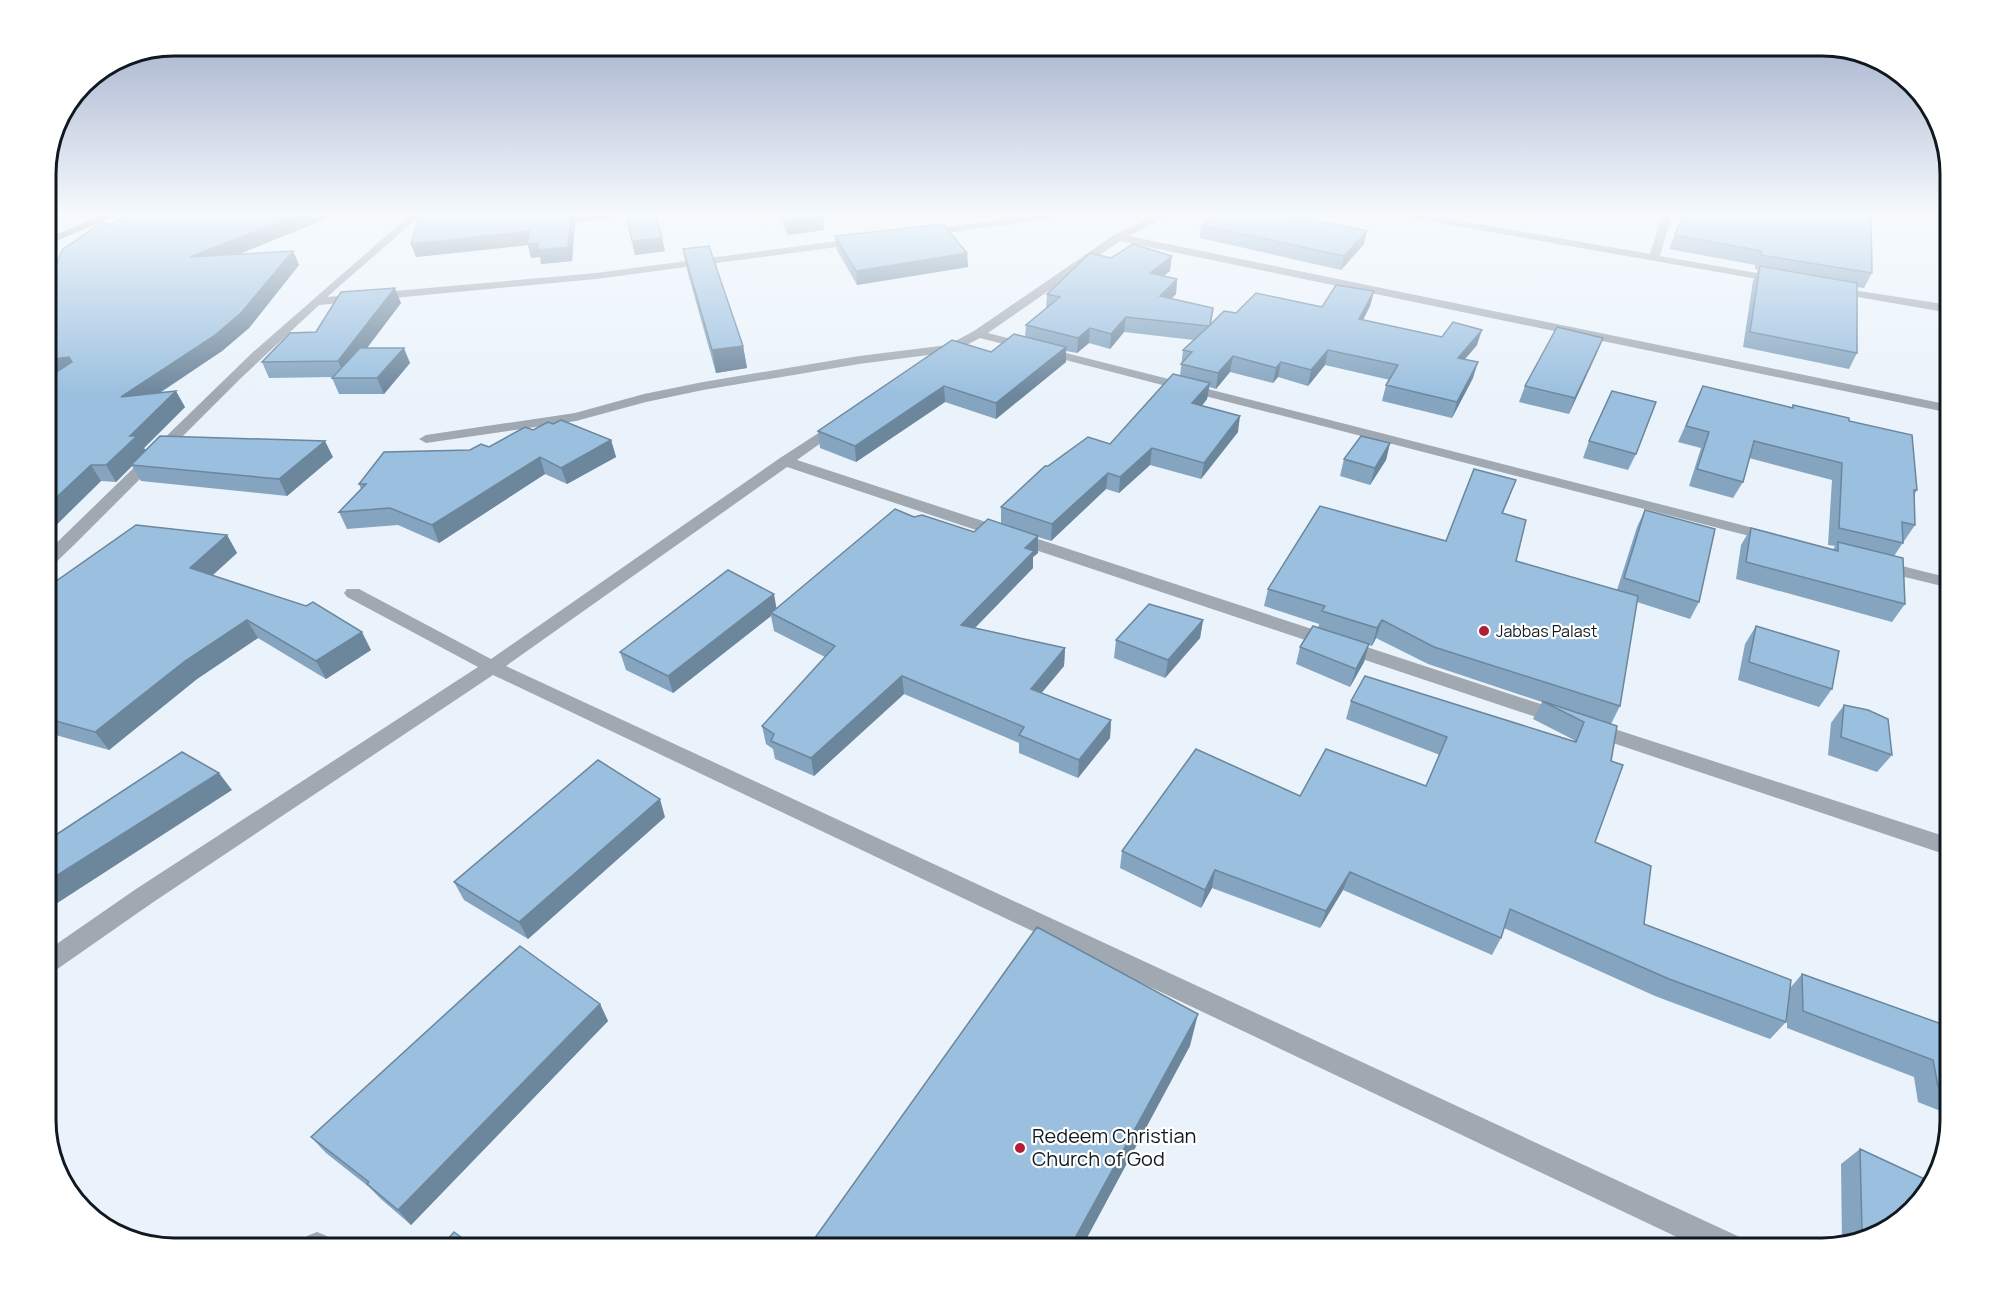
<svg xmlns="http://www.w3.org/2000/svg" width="1995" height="1294" font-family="Manrope,sans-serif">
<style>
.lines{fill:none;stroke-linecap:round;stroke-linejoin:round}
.lane{fill:#a0a9b2;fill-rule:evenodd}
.street{fill:#a0a9b2;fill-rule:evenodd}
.secondary{fill:#788692;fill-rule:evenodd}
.wall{fill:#84a4c0}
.shaded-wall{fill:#6c869c}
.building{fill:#9abfdf;stroke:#6c869c;stroke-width:1.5}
.poi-dot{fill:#b01d37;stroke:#fff;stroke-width:2}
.labels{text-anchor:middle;stroke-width:4.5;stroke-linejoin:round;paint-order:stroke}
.poi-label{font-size:16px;fill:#111920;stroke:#fff;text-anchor:start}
.near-poi-label{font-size:20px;fill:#111920;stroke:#fff;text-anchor:start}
.rim{fill:none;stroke:#111920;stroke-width:3}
</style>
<rect width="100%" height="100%" fill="#eaf3fb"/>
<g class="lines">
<path class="lane" d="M 317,1232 L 327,1236 L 331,1246 L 330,1249 L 300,1249 L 307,1236 Z"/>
<path class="street" d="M 410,215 L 421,215 L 327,297 L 596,273 L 860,238 L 865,241 L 860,244 L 596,279 L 319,305 L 241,378 L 75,544 L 51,567 L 45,568 L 45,554 L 253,352 Z
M 1034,215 L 1060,215 L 1055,218 L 923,236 L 918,233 L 923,230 Z
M 1157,215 L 1170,215 L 1129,236 L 1950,405 L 1950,413 L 1120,241 L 988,333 L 1777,534 L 1779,537 L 1771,542 L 1765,540 L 980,338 L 942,358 L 936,354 L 859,364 L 703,390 L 646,402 L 576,421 L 426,443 L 419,439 L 426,435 L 575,413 L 644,394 L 703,382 L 859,356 L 948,345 L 974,331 L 1114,235 Z
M 1406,215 L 1427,215 L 1650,254 L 1662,215 L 1672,215 L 1660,256 L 1780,277 L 1786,280 L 1780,283 L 1411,218 Z
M 1936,215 L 1946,215 L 1950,236 L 1950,268 L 1945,265 Z
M 1833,287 L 1950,305 L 1950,313 L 1829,292 L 1827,290 Z
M 837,421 L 842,422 L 844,425 L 842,428 L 797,460 L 1568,713 L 1571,718 L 1568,723 L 1561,725 L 1554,723 L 787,467 L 506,666 L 1744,1239 L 1749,1249 L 1702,1249 L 493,675 L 152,903 L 53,972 L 45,975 L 45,952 L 136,889 L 478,667 L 347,597 L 344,593 L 347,589 L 359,589 L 491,659 L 780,458 Z
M 1882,561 L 1950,578 L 1950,588 L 1876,570 L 1874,566 L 1876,562 Z
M 1593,722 L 1950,838 L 1950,856 L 1586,734 L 1583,729 L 1586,724 Z"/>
<path class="secondary" d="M 104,215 L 117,215 L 45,246 L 45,239 Z"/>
</g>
<path class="wall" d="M 336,215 L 238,254 L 293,251 L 299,265 L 249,328 L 222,351 L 160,393 L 185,407 L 144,448 L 145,450 L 333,457 L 287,496 L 141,481 L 132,466 L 116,482 L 101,481 L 45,536 L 45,379 L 50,376 L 45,377 L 111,225 Z
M 422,215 L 656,215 L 665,251 L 635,255 L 626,217 L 616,217 L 575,222 L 572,261 L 541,264 L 540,257 L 531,258 L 528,245 L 416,257 Z
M 778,215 L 822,215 L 824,230 L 788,235 Z
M 1683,215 L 1872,273 L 1864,288 L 1857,287 L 1857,353 L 1849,369 L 1743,347 L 1753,281 L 1758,270 L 1755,269 L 1755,265 L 1669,249 Z
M 1201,225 L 1364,244 L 1341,270 L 1200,238 Z
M 835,236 L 967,253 L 968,267 L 857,285 L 837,250 Z
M 683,249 L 743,346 L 747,368 L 716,373 L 687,270 Z
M 1170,271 L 1163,276 L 1177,279 L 1176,294 L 1171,299 L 1210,324 L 1236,313 L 1322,307 L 1374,291 L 1370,306 L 1363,320 L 1477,345 L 1465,359 L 1473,378 L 1452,418 L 1382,401 L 1386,385 L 1390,380 L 1325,365 L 1308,386 L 1278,377 L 1273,383 L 1230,372 L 1216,389 L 1209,387 L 1207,399 L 1202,406 L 1238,432 L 1201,479 L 1150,465 L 1119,493 L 1106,489 L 1051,541 L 1038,537 L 1038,553 L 1033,557 L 1033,568 L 975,628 L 1065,648 L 1064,666 L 1041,693 L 1111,720 L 1110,738 L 1078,778 L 1019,753 L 1019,743 L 904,694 L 814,776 L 775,759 L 773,749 L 766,744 L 762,726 L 825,657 L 774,631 L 771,616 L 673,693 L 626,670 L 620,652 L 777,608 L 914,517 L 974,532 L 1001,523 L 1001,507 L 1048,466 L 1110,444 L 1180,376 L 1183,350 L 1194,340 L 1124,332 L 1110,349 L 1089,343 L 1077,353 L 1066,351 L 1066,362 L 996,419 L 945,402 L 856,462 L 820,448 L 818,431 L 1025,337 L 1026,325 L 1046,308 L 1047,294 Z
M 401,303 L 367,348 L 410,363 L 384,394 L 339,394 L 332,378 L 333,377 L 269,378 L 262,362 L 316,332 Z
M 1603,338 L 1569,414 L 1519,402 L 1525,386 Z
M 1703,386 L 1792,408 L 1793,405 L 1849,421 L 1917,490 L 1914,495 L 1915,525 L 1894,556 L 1905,604 L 1892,622 L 1736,579 L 1741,545 L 1751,528 L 1833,550 L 1835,546 L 1828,545 L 1832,480 L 1749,458 L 1743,482 L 1733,498 L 1689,486 L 1701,448 L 1678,442 Z
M 553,424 L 611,440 L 616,457 L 567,484 L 545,474 L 439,543 L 398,525 L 347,529 L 339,512 L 361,489 L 359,484 L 470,450 L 489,447 Z
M 1589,441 L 1636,454 L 1628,470 L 1583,458 Z
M 1390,443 L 1386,460 L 1370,485 L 1340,476 L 1344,459 Z
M 1510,496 L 1503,513 L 1516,561 L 1617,590 L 1637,527 L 1645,510 L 1699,602 L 1690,619 L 1637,602 L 1620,706 L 1611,724 L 1595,842 L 1644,924 L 1791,987 L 1802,974 L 1950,1027 L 1950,1112 L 1948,1114 L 1918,1102 L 1914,1077 L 1787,1028 L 1787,1016 L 1786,1022 L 1770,1039 L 1655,996 L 1504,928 L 1501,938 L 1492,955 L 1343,890 L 1320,928 L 1212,888 L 1201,908 L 1120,868 L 1122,851 L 1300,796 L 1426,786 L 1440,755 L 1346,719 L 1351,701 L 1574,741 L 1574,740 L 1533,719 L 1542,702 L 1428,664 L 1376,638 L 1372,646 L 1369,645 L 1364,662 L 1350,687 L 1296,664 L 1300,647 L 1318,628 L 1319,624 L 1264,606 L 1268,589 L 1446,541 Z
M 227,535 L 237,553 L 212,575 L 371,650 L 326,679 L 258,638 L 197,679 L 109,750 L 45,732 L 45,589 Z
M 1203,620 L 1200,638 L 1165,678 L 1114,658 L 1116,640 Z
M 1756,626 L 1832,689 L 1819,707 L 1738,680 L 1745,644 Z
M 1844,705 L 1892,755 L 1877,772 L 1828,755 L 1831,723 Z
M 665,817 L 528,939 L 464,900 L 454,882 Z
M 600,1004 L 608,1021 L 411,1225 L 381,1199 L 369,1187 L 326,1153 L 311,1137 Z
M 1860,1149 L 1885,1232 L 1842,1243 L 1841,1164 Z"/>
<path class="shaded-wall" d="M 297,215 L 336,215 L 197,271 L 190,257 Z
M 571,215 L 615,215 L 616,217 L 575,222 L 572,261 L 541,264 L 540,257 L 531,258 L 528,245 L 416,257 L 411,244 Z
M 823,216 L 824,230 L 788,235 L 786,221 Z
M 1367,231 L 1364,244 L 1341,270 L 1344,256 Z
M 662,238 L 665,251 L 635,255 L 632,241 Z
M 293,251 L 299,265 L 249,328 L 222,351 L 130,412 L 121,397 Z
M 967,253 L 968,267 L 857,285 L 856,271 Z
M 1172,256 L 1170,271 L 1148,288 L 1150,273 Z
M 1177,279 L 1176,294 L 1159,311 L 1160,296 Z
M 395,288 L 401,303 L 345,377 L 338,361 Z
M 1374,291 L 1370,306 L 1356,334 L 1359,319 Z
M 1126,317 L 1124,332 L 1110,349 L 1111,334 Z
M 1090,328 L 1089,343 L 1077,353 L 1078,338 Z
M 1482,330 L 1477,345 L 1453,373 L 1458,358 Z
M 1603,338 L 1597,353 L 1569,414 L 1575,398 Z
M 743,346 L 747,368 L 716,373 L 712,350 Z
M 1066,347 L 1066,362 L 996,419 L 996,403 Z
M 404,348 L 410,363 L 384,394 L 377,378 Z
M 1328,350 L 1325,365 L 1308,386 L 1311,370 Z
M 1233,356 L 1230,372 L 1216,389 L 1218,373 Z
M 69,357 L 79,373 L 45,377 L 45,360 Z
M 1281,362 L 1278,377 L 1273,383 L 1276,368 Z
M 1478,362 L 1473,378 L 1452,418 L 1457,402 Z
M 1210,383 L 1207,399 L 1190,419 L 1192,403 Z
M 944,386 L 945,402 L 856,462 L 855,446 Z
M 176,391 L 185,407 L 144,448 L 147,452 L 131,465 L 132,466 L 116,482 L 106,465 L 130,436 Z
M 1240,416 L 1238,432 L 1201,479 L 1204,463 Z
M 611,440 L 616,457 L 567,484 L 561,468 Z
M 325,441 L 333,457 L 287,496 L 279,479 Z
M 1390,443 L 1386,460 L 1370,485 L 1375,468 Z
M 1152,448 L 1150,465 L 1119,493 L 1120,477 Z
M 540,457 L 545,474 L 439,543 L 432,525 Z
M 91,465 L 101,481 L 45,536 L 45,508 Z
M 1108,473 L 1106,489 L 1051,541 L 1052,524 Z
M 227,535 L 237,553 L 201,586 L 190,568 Z
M 1038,536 L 1038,553 L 1033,557 L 1033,568 L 961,642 L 961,625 L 1025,548 Z
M 774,594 L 777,611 L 771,613 L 771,616 L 673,693 L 668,676 Z
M 247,620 L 258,638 L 197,679 L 109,750 L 95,732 L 185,661 Z
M 1203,620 L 1200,638 L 1165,678 L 1168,660 Z
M 1382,620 L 1376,638 L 1372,646 L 1377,628 Z
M 362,632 L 371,650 L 326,679 L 316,661 Z
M 1369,644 L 1364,662 L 1350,687 L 1356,669 Z
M 1065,648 L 1064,666 L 1030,707 L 1031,689 Z
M 902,676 L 904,694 L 814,776 L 811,758 Z
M 1111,720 L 1110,738 L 1078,778 L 1079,760 Z
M 219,773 L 232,790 L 45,911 L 45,883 Z
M 660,799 L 665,817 L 528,939 L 519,922 Z
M 1215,870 L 1212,888 L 1201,908 L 1205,890 Z
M 1350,872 L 1343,890 L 1320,928 L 1326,911 Z
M 600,1004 L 608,1021 L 411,1225 L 398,1210 Z
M 1198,1014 L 1190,1046 L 1081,1249 L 1069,1249 Z"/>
<path class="building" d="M 123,215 L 297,215 L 190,257 L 293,251 L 241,313 L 214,336 L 121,397 L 176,391 L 130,436 L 137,436 L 106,465 L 91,465 L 45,508 L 45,379 L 72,362 L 69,357 L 45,360 L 45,293 L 62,250 L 102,222 L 111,225 Z
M 422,215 L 571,215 L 568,247 L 538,250 L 538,243 L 527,244 L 530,231 L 411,244 L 417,224 Z
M 626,215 L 656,215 L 662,238 L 632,241 Z
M 783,215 L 822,215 L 823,216 L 786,221 Z
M 1217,215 L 1288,215 L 1367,231 L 1344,256 L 1201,225 Z
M 1683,215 L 1871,215 L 1872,273 L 1761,255 L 1762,251 L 1675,235 Z
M 943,224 L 967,253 L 856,271 L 835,236 Z
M 1133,244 L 1172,256 L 1150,273 L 1177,279 L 1160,296 L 1213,308 L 1210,325 L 1224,311 L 1236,313 L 1256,293 L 1322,307 L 1336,285 L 1374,291 L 1359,319 L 1442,337 L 1453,322 L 1482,330 L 1458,358 L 1478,362 L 1457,402 L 1386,385 L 1398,365 L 1328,350 L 1311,370 L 1281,362 L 1276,368 L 1233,356 L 1218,373 L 1181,364 L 1192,352 L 1183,350 L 1209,326 L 1126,317 L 1111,334 L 1090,328 L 1078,338 L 1026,325 L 1060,297 L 1047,294 L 1090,253 L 1111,258 Z
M 709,246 L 743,346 L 712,350 L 683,249 Z
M 1760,266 L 1857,283 L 1857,353 L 1750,332 Z
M 395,288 L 338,361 L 262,362 L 290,333 L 316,332 L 341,292 Z
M 1557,327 L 1603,338 L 1575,398 L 1525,386 Z
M 1014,334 L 1066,347 L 996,403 L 944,386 L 855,446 L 818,431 L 952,340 L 991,352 Z
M 360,348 L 404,348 L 377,378 L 332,378 Z
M 1173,374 L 1210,383 L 1192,403 L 1240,416 L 1204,463 L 1152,448 L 1120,477 L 1108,473 L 1052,524 L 1001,507 L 1045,466 L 1048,466 L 1088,437 L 1110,444 Z
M 1703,386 L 1793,408 L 1793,405 L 1849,418 L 1849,421 L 1912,435 L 1917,490 L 1914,490 L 1915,525 L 1902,522 L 1903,543 L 1839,528 L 1842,463 L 1754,441 L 1743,482 L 1697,469 L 1709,432 L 1686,426 Z
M 1612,391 L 1656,402 L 1636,454 L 1589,441 Z
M 561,420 L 611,440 L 561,468 L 540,457 L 432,525 L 390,508 L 339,512 L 366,484 L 359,484 L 384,452 L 470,450 L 481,444 L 489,447 L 525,427 L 533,430 L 548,422 L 553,424 Z
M 160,436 L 325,441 L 279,479 L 131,465 Z
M 1361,436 L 1390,443 L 1375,468 L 1344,459 Z
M 1474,469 L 1516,480 L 1502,513 L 1526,520 L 1516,561 L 1638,596 L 1620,706 L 1434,647 L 1382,620 L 1377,628 L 1322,611 L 1325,606 L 1268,589 L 1320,506 L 1446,541 Z
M 895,509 L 914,517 L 922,515 L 974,532 L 988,519 L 1038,536 L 1025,548 L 1034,551 L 961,625 L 1065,648 L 1031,689 L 1111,720 L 1079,760 L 1019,735 L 1024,727 L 902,676 L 811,758 L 771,741 L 774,734 L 762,726 L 835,646 L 771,613 Z
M 1645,510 L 1715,529 L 1699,602 L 1624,578 Z
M 136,525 L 227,535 L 190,568 L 306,606 L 313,602 L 362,632 L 316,661 L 247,620 L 185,661 L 95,732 L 45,718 L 45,589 Z
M 1751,528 L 1838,551 L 1838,542 L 1903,558 L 1905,604 L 1746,562 Z
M 728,570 L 774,594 L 668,676 L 620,652 Z
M 1149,604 L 1203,620 L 1168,660 L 1116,640 Z
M 1313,626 L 1369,644 L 1356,669 L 1300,647 Z
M 1756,626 L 1839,651 L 1832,689 L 1749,662 Z
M 1365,676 L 1576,742 L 1584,722 L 1542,701 L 1617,726 L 1611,761 L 1623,765 L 1595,842 L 1651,866 L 1644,924 L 1791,980 L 1786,1022 L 1669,979 L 1510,909 L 1501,938 L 1350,872 L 1326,911 L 1215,870 L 1205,890 L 1122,851 L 1196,749 L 1300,796 L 1326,749 L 1426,786 L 1447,737 L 1351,701 Z
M 1844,705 L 1868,710 L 1888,719 L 1892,755 L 1841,737 Z
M 182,752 L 219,773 L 45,883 L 45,842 Z
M 598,760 L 660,799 L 519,922 L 454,882 Z
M 1037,927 L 1198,1014 L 1069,1249 L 807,1249 Z
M 520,946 L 600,1004 L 398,1210 L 367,1184 L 369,1182 L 311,1137 Z
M 1802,974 L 1950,1027 L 1950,1090 L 1938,1086 L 1933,1060 L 1803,1011 Z
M 1860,1149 L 1931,1182 L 1928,1191 L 1885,1232 L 1874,1235 L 1862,1230 Z
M 454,1232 L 477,1249 L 439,1249 Z"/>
<linearGradient id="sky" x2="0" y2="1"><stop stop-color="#9aa7c6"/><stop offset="0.54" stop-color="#f6fafd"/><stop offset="1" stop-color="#f6fafd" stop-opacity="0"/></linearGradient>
<rect width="1995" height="396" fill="url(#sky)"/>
<g class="poi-dot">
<circle cx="1484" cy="631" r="6"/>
<circle cx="1020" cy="1148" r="6"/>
</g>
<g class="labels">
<g class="poi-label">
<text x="1496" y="637">Jabbas Palast</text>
</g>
<g class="near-poi-label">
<text x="1032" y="1143">Redeem Christian<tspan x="1032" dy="23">Church of God</tspan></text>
</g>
</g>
<path d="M0 0H1995V1294H0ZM174 56H1822A118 118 0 0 1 1940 174V1120A118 118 0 0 1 1822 1238H174A118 118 0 0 1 56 1120V174A118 118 0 0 1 174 56Z" fill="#fff" fill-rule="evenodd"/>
<path class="rim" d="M174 56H1822A118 118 0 0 1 1940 174V1120A118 118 0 0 1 1822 1238H174A118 118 0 0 1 56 1120V174A118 118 0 0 1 174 56Z"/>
</svg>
